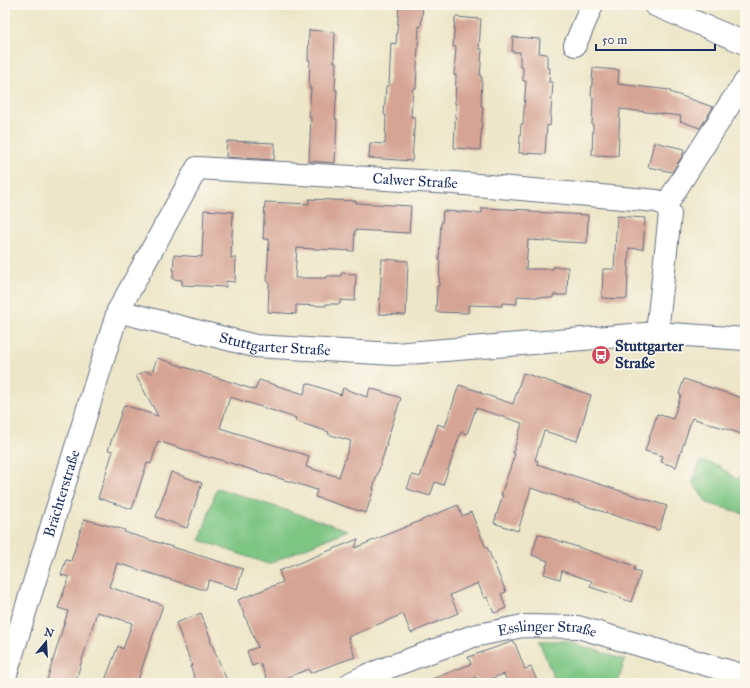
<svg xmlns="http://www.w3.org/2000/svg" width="750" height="688" font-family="'IM FELL Great Primer',serif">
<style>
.green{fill:#7dc683;stroke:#4c7a70}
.building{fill:#d6a494;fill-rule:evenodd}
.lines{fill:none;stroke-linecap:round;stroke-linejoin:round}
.minor-casing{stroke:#646f83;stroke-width:24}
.minor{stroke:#fff;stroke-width:22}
.labels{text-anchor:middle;stroke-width:3.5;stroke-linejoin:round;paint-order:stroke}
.street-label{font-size:15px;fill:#1b2f5e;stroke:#fbf7ec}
.poi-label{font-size:15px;font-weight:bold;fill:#1b2f5e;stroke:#fbf7ec;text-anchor:start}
</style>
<rect width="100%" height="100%" fill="#fbf7ec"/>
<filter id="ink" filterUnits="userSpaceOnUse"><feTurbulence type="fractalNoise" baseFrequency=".025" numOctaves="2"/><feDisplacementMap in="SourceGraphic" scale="8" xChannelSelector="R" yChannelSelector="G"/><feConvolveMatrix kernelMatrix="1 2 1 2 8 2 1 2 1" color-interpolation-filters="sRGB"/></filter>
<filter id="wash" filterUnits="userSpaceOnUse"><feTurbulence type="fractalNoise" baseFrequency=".012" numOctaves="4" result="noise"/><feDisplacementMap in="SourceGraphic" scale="16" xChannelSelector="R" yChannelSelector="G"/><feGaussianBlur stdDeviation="0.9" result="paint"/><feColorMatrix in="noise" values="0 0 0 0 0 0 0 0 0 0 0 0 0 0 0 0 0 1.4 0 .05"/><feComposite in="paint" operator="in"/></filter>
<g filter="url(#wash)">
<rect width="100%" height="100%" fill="#ede6c8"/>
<path class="green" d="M 700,461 L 718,465 L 736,479 L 745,470 L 745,514 L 707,503 L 693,483 Z
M 217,488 L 348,530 L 268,564 L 200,540 Z
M 539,641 L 567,641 L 625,660 L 618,683 L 556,683 Z"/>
<g id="blocks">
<path class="building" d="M 399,5 L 423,5 L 421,27 L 419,26 L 416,88 L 413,88 L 411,117 L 415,117 L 412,161 L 369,158 L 370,143 L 385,144 L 386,115 L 384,115 L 386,86 L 389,86 L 391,43 L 396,44 Z
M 455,17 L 481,19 L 479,49 L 482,49 L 480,77 L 482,77 L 481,106 L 483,106 L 480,150 L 454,148 L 456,104 L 455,104 L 456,75 L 454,75 L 456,47 L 453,47 Z
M 309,30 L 335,32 L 334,62 L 336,62 L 335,90 L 337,90 L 335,119 L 337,119 L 335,163 L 309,161 L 311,117 L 309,117 L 311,88 L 309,88 L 310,60 L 308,60 Z
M 513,37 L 540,39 L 539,53 L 547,54 L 547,68 L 550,68 L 549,82 L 553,82 L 550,126 L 547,125 L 545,154 L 519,153 L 521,124 L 523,124 L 526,81 L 523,81 L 523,67 L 520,67 L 520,52 L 512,52 Z
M 593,68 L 619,70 L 618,84 L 670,90 L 670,92 L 713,107 L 700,128 L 680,121 L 681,116 L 620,109 L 618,156 L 592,155 L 593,125 L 592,125 L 593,97 L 591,96 Z
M 227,141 L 275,143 L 274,160 L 226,157 Z
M 654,142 L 684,149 L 683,155 L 672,172 L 648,167 Z
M 309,199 L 356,201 L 356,203 L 411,206 L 409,233 L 355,230 L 354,251 L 297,248 L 295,278 L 327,278 L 327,276 L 341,276 L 341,273 L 356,274 L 355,301 L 341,300 L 340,304 L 326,304 L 326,306 L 296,305 L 296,314 L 268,312 L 269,282 L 267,282 L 269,239 L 263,239 L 265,202 L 309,204 Z
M 482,208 L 530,210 L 530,212 L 588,215 L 587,243 L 528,240 L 526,269 L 553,269 L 553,267 L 568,267 L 567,295 L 553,295 L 553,298 L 517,296 L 517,304 L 502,303 L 502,306 L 468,305 L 468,313 L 436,312 L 437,286 L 439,286 L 440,261 L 439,260 L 441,223 L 442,223 L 443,211 L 482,213 Z
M 204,210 L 233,212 L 231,258 L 236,258 L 235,282 L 226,281 L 226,287 L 182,285 L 182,280 L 173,279 L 174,255 L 202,257 Z
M 617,216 L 645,218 L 643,249 L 629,248 L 627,299 L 602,298 L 603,269 L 614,269 Z
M 382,259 L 408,261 L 406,315 L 379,314 Z
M 157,358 L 255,390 L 259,380 L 304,394 L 307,383 L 341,395 L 343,388 L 367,397 L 370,388 L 401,398 L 386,443 L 387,444 L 373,488 L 374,488 L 366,513 L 315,497 L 317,490 L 211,457 L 210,458 L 158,441 L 151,464 L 147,463 L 132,509 L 98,498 L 113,451 L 108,450 L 124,405 L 158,416 L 136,376 L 145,371 L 152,373 ZM 230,397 L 296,418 L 295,421 L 329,432 L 328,434 L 351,441 L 339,477 L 306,467 L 309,456 L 220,428 Z
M 523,373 L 591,395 L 577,441 L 544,431 L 535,460 L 538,461 L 537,464 L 667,506 L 659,530 L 531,488 L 518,531 L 494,523 L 503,495 L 501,495 L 515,454 L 513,453 L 522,423 L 476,408 L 467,434 L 461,432 L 443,485 L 435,482 L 430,496 L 407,489 L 412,475 L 420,477 L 438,424 L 445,427 L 459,385 L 481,392 L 480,393 L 513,404 Z
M 684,379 L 745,399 L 745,435 L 692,418 L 676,467 L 661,462 L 663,456 L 645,451 L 657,414 L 673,419 L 681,395 L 679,394 Z
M 171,472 L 202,483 L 187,528 L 156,517 Z
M 458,505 L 462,516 L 471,512 L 486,548 L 487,547 L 506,592 L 501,594 L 506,608 L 494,613 L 487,597 L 484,598 L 478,583 L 450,595 L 458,613 L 411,633 L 403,614 L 348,637 L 355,657 L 310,673 L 309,669 L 273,683 L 269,683 L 260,663 L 252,666 L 247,651 L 258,647 L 238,600 L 283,582 L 279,571 L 358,539 L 355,548 Z
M 84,519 L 125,530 L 124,532 L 243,569 L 237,589 L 209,580 L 206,589 L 201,589 L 117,563 L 109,587 L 163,605 L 137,683 L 104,683 L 118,646 L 123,649 L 132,623 L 97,612 L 75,683 L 46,683 L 68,611 L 58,608 L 69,577 L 61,575 L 66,560 L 71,561 Z
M 538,534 L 635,566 L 634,570 L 641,572 L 631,602 L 620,598 L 621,597 L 590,587 L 592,581 L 562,571 L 560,579 L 544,574 L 548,561 L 532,555 Z
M 201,613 L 211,640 L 210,640 L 228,683 L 197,683 L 190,666 L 192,666 L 176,623 Z
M 514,641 L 525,669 L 531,667 L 538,683 L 508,683 L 504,674 L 479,683 L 478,683 L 476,677 L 460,683 L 424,683 L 424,682 L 471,664 L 468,657 Z"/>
</g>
</g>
<g filter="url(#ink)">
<use href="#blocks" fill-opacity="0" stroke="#646f83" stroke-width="1"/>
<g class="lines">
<defs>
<g id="minor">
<path d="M 655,5 L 745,43"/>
<path d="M 575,45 L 592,5"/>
<path d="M 666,205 L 728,107 L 745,82"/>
<path id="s1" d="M 118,311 L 255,346 L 395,354 L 657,333 L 745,339"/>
<path id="s2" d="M 5,677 L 118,311 L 197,168 L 454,183 L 657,201 L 666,205 L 670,214 L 657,333"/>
<path id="s3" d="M 351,683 L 368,675 L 473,636 L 523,626 L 578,627 L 745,676"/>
</g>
</defs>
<use href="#minor" class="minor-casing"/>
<use href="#minor" class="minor"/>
</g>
</g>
<defs>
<symbol id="bus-disc" viewBox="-11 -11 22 22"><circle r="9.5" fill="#d1495b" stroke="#fbf7ec"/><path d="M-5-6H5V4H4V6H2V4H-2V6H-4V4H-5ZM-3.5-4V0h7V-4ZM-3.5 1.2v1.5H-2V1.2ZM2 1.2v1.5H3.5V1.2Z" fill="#fff"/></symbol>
</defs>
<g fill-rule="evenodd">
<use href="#bus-disc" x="590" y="344" width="22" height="22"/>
</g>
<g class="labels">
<g class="street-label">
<text dy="5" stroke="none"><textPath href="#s2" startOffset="765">Calwer Straße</textPath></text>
<text dy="5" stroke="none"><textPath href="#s1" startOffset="161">Stuttgarter Straße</textPath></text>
<text dy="5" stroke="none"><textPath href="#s2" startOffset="192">Brächterstraße</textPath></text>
<text dy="5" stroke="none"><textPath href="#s3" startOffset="206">Esslinger Straße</textPath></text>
</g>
<g class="poi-label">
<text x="615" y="351">Stuttgarter<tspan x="615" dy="17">Straße</tspan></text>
</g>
</g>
<rect width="750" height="688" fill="none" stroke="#fbf7ec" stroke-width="20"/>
<g transform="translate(46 642) rotate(18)" stroke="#fbf7ec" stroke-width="3" paint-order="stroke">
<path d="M0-3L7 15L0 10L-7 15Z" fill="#1b2f5e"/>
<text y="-6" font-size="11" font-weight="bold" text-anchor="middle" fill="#1b2f5e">N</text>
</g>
<path d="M596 44v6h119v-6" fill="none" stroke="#1b2f5e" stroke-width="2"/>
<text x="602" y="44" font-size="12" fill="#1b2f5e" stroke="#fbf7ec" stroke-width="3" paint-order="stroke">50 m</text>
</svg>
